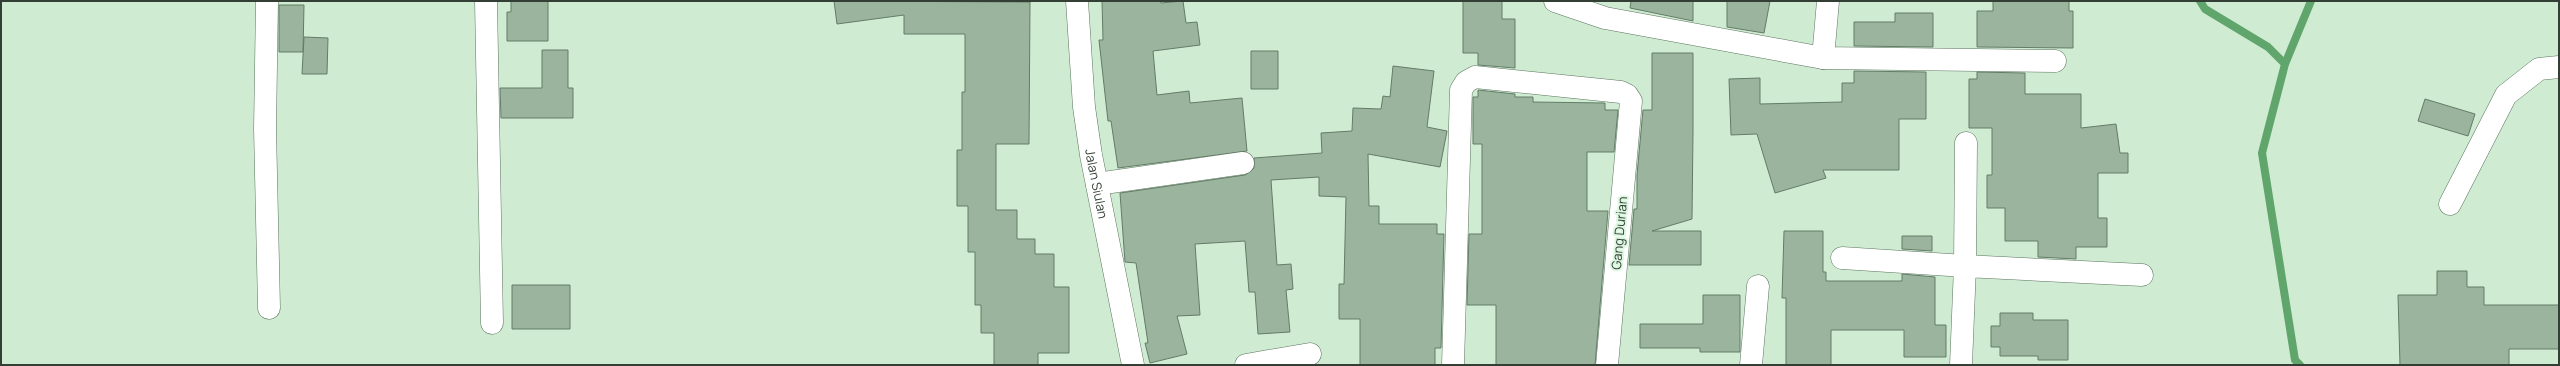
<svg xmlns="http://www.w3.org/2000/svg" width="2560" height="366" font-family="Manrope,sans-serif">
<style>
.lines{fill:none;stroke-linecap:round;stroke-linejoin:round}
.stream{stroke:#5fa56c;stroke-width:8}
.building{fill:#9ab49d;stroke:#647c67}
.minor-casing{stroke:#5c755f;stroke-width:23}
.minor{stroke:#fff;stroke-width:22}
.labels{text-anchor:middle;stroke-width:4;stroke-linejoin:round;paint-order:stroke}
.street-label{font-size:13px;fill:#333e35;stroke:#dcf8e0}
</style>
<rect width="100%" height="100%" fill="#cfebd2"/>
<g class="lines">
<path class="stream" d="M 2200,1 L 2205,9 L 2268,47 L 2285,64
M 2300,365 L 2295,360 L 2262,153 L 2285,64 L 2311,1"/>
</g>
<path class="building" d="M 511,1 L 548,1 L 548,41 L 507,41 L 507,12 L 511,12 Z
M 834,1 L 1030,2 L 1029,144 L 996,144 L 996,210 L 1017,210 L 1017,239 L 1035,239 L 1035,254 L 1054,254 L 1054,287 L 1069,287 L 1069,353 L 1038,353 L 1038,365 L 994,365 L 994,333 L 981,333 L 981,305 L 975,305 L 975,252 L 968,252 L 968,206 L 957,206 L 957,150 L 962,150 L 962,92 L 965,92 L 965,34 L 904,34 L 904,15 L 837,24 Z
M 1102,1 L 1160,1 L 1161,3 L 1183,1 L 1186,23 L 1197,22 L 1200,45 L 1153,51 L 1157,95 L 1189,91 L 1190,103 L 1242,98 L 1247,151 L 1118,168 L 1111,121 L 1108,121 L 1099,40 L 1103,40 Z
M 1463,1 L 1502,1 L 1502,19 L 1515,19 L 1515,68 L 1478,65 L 1478,53 L 1463,53 Z
M 1631,1 L 1693,1 L 1693,21 L 1630,8 Z
M 1727,1 L 1770,1 L 1764,33 L 1727,27 Z
M 1993,1 L 2069,1 L 2069,11 L 2073,11 L 2073,48 L 1977,47 L 1977,11 L 1993,11 Z
M 279,5 L 304,5 L 303,52 L 279,52 Z
M 1895,13 L 1933,13 L 1933,47 L 1854,46 L 1854,22 L 1895,22 Z
M 304,37 L 328,38 L 327,74 L 302,74 Z
M 542,50 L 568,50 L 568,88 L 573,88 L 573,118 L 501,118 L 500,88 L 542,88 Z
M 1251,51 L 1278,51 L 1278,89 L 1251,89 Z
M 1652,53 L 1693,53 L 1693,130 L 1692,219 L 1652,231 L 1701,231 L 1701,265 L 1629,265 L 1634,209 L 1637,209 L 1637,175 L 1643,110 L 1652,110 Z
M 1393,66 L 1434,71 L 1427,127 L 1447,131 L 1440,167 L 1368,154 L 1369,206 L 1379,206 L 1379,224 L 1437,224 L 1437,234 L 1444,234 L 1441,348 L 1435,348 L 1435,365 L 1360,365 L 1360,319 L 1339,319 L 1339,284 L 1344,284 L 1346,197 L 1319,196 L 1319,177 L 1271,180 L 1277,265 L 1291,264 L 1293,289 L 1286,290 L 1290,332 L 1258,334 L 1255,292 L 1249,292 L 1245,241 L 1195,244 L 1200,315 L 1177,316 L 1187,354 L 1150,363 L 1145,343 L 1148,343 L 1136,263 L 1125,262 L 1120,193 L 1245,175 L 1254,168 L 1254,158 L 1322,153 L 1321,133 L 1352,131 L 1353,108 L 1381,109 L 1383,96 L 1390,97 Z
M 1854,71 L 1926,72 L 1926,119 L 1899,119 L 1899,170 L 1823,170 L 1826,178 L 1775,193 L 1757,134 L 1731,135 L 1729,79 L 1760,78 L 1760,104 L 1842,102 L 1842,83 L 1854,83 Z
M 1977,72 L 2025,73 L 2025,94 L 2081,94 L 2081,128 L 2116,124 L 2120,153 L 2128,153 L 2128,173 L 2098,173 L 2098,218 L 2107,218 L 2107,247 L 2076,247 L 2076,259 L 2038,257 L 2038,241 L 2005,241 L 2005,208 L 1987,208 L 1987,175 L 1992,175 L 1992,128 L 1969,128 L 1969,79 L 1977,79 Z
M 1478,90 L 1515,94 L 1515,97 L 1533,97 L 1533,102 L 1605,103 L 1605,110 L 1618,110 L 1614,152 L 1587,152 L 1587,211 L 1608,211 L 1595,365 L 1496,365 L 1496,305 L 1467,305 L 1469,234 L 1482,234 L 1482,144 L 1473,144 L 1473,97 L 1478,97 Z
M 2425,99 L 2475,114 L 2468,136 L 2418,121 Z
M 1784,231 L 1823,231 L 1823,272 L 1826,272 L 1826,281 L 1902,281 L 1902,274 L 1935,277 L 1935,325 L 1946,325 L 1946,357 L 1904,357 L 1904,330 L 1831,330 L 1831,365 L 1786,365 L 1786,298 L 1782,298 Z
M 1902,236 L 1932,236 L 1932,251 L 1902,249 Z
M 2437,271 L 2467,271 L 2467,287 L 2484,287 L 2484,305 L 2559,305 L 2559,349 L 2509,349 L 2509,365 L 2400,365 L 2398,295 L 2437,295 Z
M 512,285 L 570,285 L 570,329 L 512,329 Z
M 1703,295 L 1740,295 L 1740,352 L 1700,352 L 1700,348 L 1640,348 L 1640,324 L 1703,324 Z
M 2000,313 L 2033,313 L 2033,320 L 2068,320 L 2068,360 L 2038,360 L 2038,356 L 2000,356 L 2000,347 L 1991,347 L 1991,326 L 2000,326 Z"/>
<g class="lines">
<defs>
<g id="minor">
<path d="M 267,1 L 265,129 L 269,308"/>
<path d="M 486,1 L 492,323"/>
<path id="s1" d="M 1077,1 L 1084,107 L 1091,155 L 1133,365"/>
<path d="M 1555,1 L 1605,18 L 1823,58 L 2055,61"/>
<path d="M 1823,58 L 1828,1"/>
<path d="M 1097,184 L 1243,163"/>
<path d="M 2450,204 L 2506,95 L 2539,69 L 2559,67"/>
<path d="M 1842,258 L 1965,266 L 1966,143"/>
<path d="M 1246,365 L 1310,354"/>
<path d="M 1453,365 L 1461,90 L 1466,82 L 1475,77 L 1621,92 L 1627,95 L 1631,101 L 1607,365"/>
<path d="M 1751,365 L 1758,286"/>
<path d="M 1961,365 L 1965,266 L 2142,275"/>
</g>
</defs>
<use href="#minor" class="minor-casing"/>
<use href="#minor" class="minor"/>
</g>
<g class="labels">
<g class="street-label">
<text dy="5" stroke="none"><textPath href="#s1" startOffset="184">Jalan Siulan</textPath></text>
<text transform="translate(1619 233) rotate(-85)" y="5">Gang Durian</text>
</g>
</g>
<rect width="2560" height="366" fill="none" stroke="#333e35" stroke-width="4"/>
</svg>
